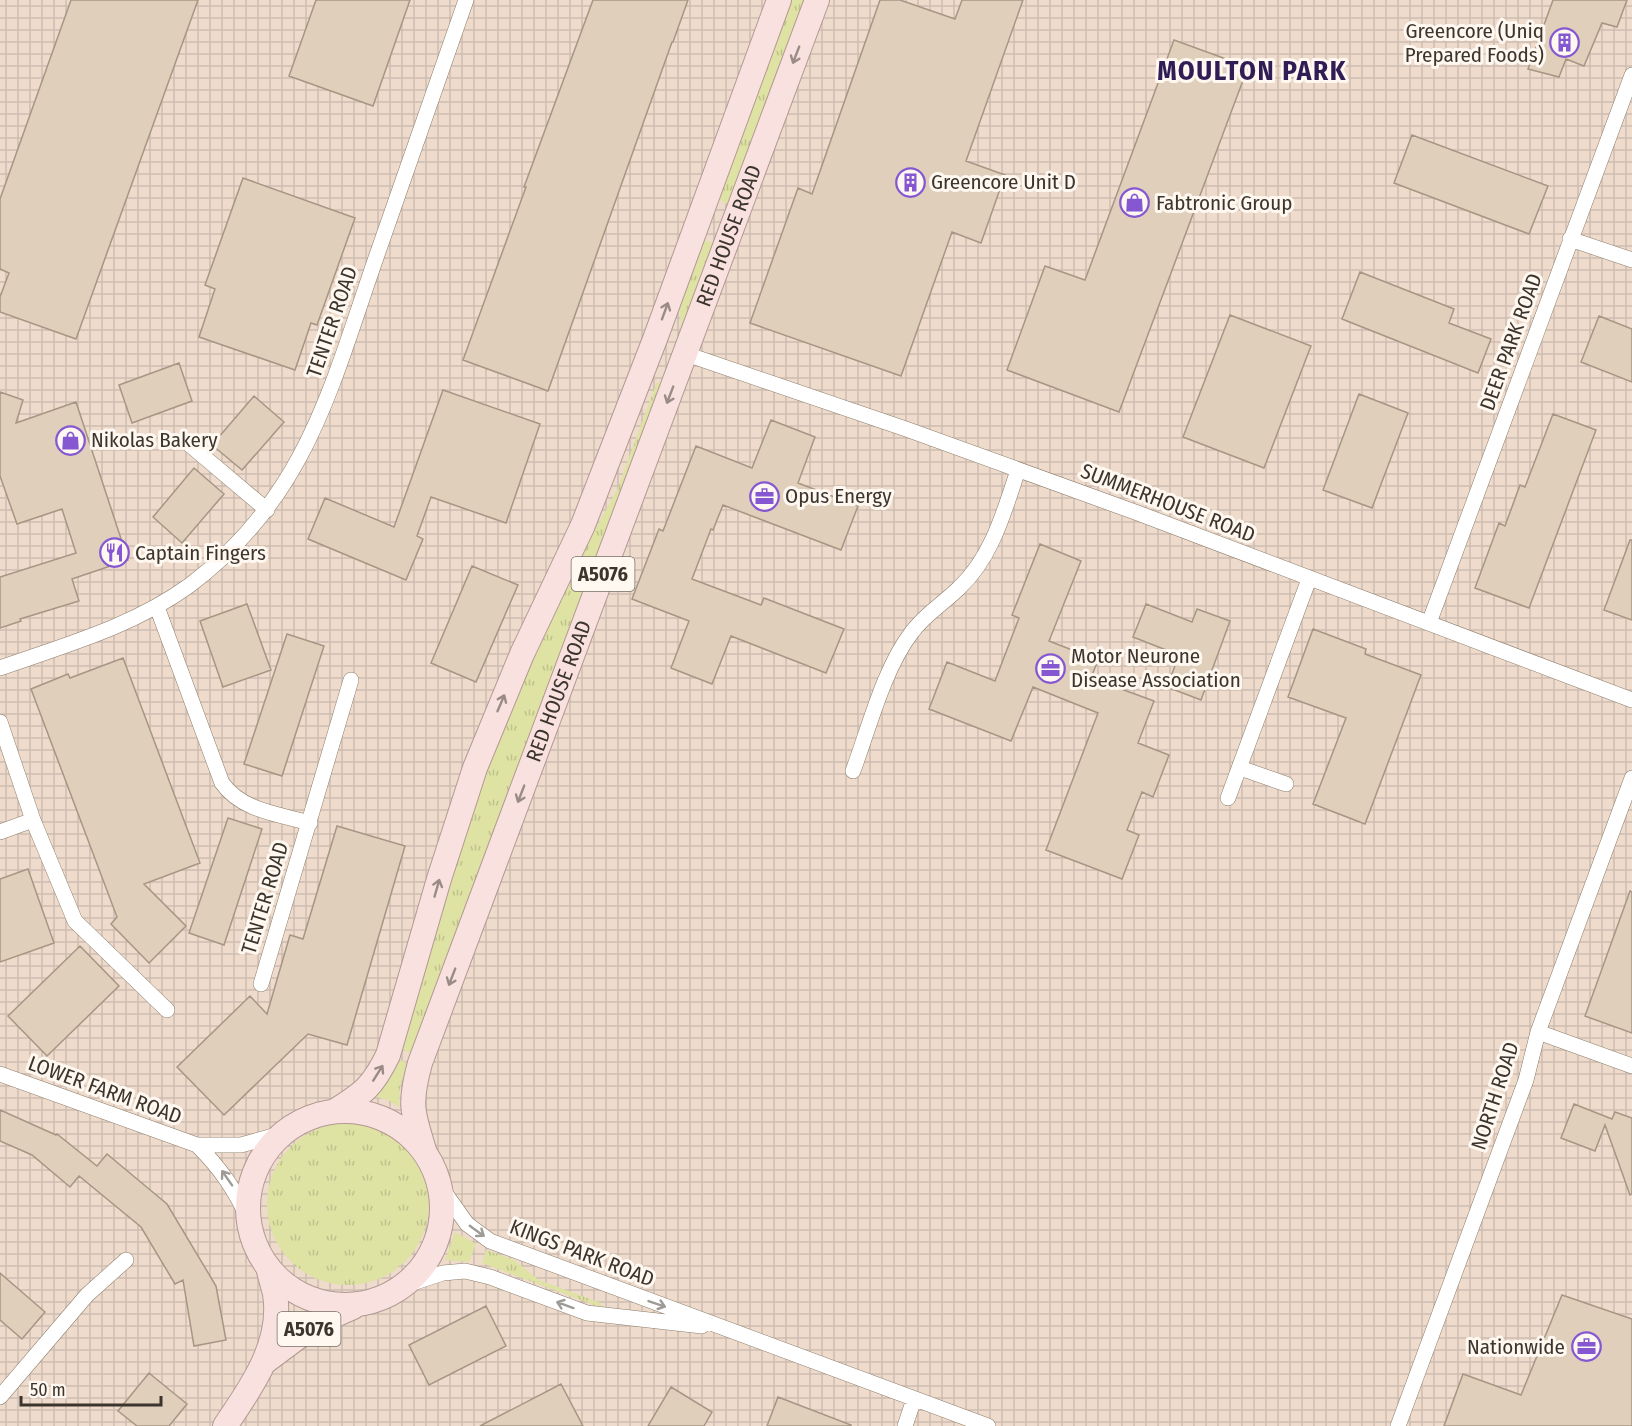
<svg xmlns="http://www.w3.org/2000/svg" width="1632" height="1426" font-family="'Fira Sans Condensed',sans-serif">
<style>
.industrial{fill:url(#industrial-grid)}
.grass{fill:url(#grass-tufts)}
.building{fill:#dfcfbb;stroke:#a69683;stroke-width:1.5}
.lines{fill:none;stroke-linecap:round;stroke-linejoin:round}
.minor-casing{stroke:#8d7e6b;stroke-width:16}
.primary-casing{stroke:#b39893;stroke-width:26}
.minor{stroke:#fff;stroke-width:15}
.primary{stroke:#f8e1df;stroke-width:24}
.oneway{stroke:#9a8b86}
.oneway2{stroke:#9e9a96}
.labels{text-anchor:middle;stroke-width:6;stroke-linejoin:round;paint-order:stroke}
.shield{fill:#fff8f0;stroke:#767068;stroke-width:1.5}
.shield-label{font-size:20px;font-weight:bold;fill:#3c352d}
.poi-label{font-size:21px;fill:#3c352d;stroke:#fff8f0;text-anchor:start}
.street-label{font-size:21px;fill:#3c352d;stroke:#fff8f0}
.district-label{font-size:27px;font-weight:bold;letter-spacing:1.5px;fill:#321c56;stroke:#fff8f0}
</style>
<defs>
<pattern id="industrial-grid" width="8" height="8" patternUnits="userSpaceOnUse" patternTransform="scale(1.5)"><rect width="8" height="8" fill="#eedbcc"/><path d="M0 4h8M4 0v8" fill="none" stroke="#cdbdb0"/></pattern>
<pattern id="grass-tufts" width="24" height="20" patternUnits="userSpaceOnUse" patternTransform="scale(1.5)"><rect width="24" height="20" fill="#dee2a3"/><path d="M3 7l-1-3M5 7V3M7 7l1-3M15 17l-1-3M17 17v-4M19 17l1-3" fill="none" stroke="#bfc28d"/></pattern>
</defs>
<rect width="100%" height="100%" fill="#fae9d4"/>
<path class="industrial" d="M 0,0 L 1632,0 L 1632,1426 L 0,1426 Z"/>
<path class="grass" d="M 791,0 L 806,0 L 728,205 L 719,199 Z
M 702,240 L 714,243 L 681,328 L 679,301 Z
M 657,382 L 661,384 L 411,1053 L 401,1049 L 473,810 L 509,715 L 573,569 L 617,490 Z
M 397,1059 L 408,1063 L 400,1086 L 399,1107 L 388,1100 L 376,1097 Z
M267 1204a81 81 0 1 1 162 0a81 81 0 1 1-162 0Z
M 455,1232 L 476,1244 L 469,1262 L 445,1260 Z
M 486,1250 L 514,1260 L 539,1280 L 601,1303 L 600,1307 L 482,1263 Z"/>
<path class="building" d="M 71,0 L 198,0 L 76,339 L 0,312 L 0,297 L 9,273 L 0,269 L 0,199 Z
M 316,0 L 410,0 L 373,106 L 289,76 Z
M 593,0 L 688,0 L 673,42 L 672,42 L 548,391 L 463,360 L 526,187 L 524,187 Z
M 880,0 L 900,0 L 955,19 L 962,0 L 1023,0 L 966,161 L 1005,175 L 981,243 L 952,232 L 901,376 L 750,323 L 798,188 L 812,194 Z
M 1553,0 L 1627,0 L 1617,27 L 1602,23 L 1584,66 L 1566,59 L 1559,77 L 1528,69 Z
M 1174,40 L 1248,67 L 1119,412 L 1007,370 L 1045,266 L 1085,280 Z
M 1412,135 L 1548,186 L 1529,234 L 1394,183 Z
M 243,178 L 355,218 L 317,325 L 311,323 L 295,370 L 199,337 L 215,289 L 205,285 Z
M 1360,272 L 1454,309 L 1449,323 L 1491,339 L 1478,373 L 1342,319 Z
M 1230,315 L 1311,346 L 1264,468 L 1183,437 Z
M 1599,316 L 1632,329 L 1632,382 L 1581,362 Z
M 179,363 L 192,401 L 132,423 L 119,385 Z
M 443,390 L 540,424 L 506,523 L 431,497 L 417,536 L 423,539 L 406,580 L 308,539 L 325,498 L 394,527 Z
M 0,392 L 23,400 L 16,423 L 76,402 L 128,560 L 72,579 L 79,601 L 20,619 L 21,621 L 0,628 L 0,577 L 76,553 L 62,509 L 17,524 L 0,476 Z
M 1359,394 L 1408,413 L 1372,508 L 1323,490 Z
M 254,396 L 284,422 L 242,470 L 212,445 Z
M 1553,414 L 1596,430 L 1529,608 L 1475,588 L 1499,523 L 1505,526 L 1520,485 L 1525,487 Z
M 771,420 L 815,437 L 798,483 L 858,506 L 841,550 L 723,505 L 713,530 L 711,529 L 692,579 L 761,605 L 764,598 L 844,629 L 826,673 L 731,636 L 712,684 L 671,668 L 689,621 L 632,599 L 659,529 L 663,531 L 696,446 L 752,468 Z
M 194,468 L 224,494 L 182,543 L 153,517 Z
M 1630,540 L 1632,540 L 1632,620 L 1604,610 Z
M 1040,544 L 1081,561 L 1049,641 L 1098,660 L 1091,678 L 1154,701 L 1138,743 L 1169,755 L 1153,797 L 1142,792 L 1127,830 L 1139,835 L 1122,879 L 1046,850 L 1098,713 L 1033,687 L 1011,741 L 929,709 L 947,662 L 995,681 L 1019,618 L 1012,615 Z
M 472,566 L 518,585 L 476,682 L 431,663 Z
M 247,604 L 271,670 L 223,687 L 200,621 Z
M 1146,604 L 1192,622 L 1197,609 L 1230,621 L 1201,700 L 1167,687 L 1179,655 L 1133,637 Z
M 1313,629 L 1366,649 L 1365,654 L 1421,675 L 1365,824 L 1313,804 L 1346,718 L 1288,697 Z
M 287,634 L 324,646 L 282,776 L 244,764 Z
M 123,658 L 200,863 L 144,884 L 186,926 L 149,963 L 111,924 L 117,917 L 31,689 L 68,674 L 70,678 Z
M 228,818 L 262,829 L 224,945 L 189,933 Z
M 337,826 L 405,846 L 347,1045 L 308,1034 L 224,1115 L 177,1067 L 250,996 L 267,1014 L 290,935 L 303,939 Z
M 28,869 L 54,943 L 0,962 L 0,879 Z
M 1630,891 L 1632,892 L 1632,1033 L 1585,1016 Z
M 80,946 L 119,986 L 47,1056 L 8,1016 Z
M 1574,1104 L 1612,1119 L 1615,1112 L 1632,1118 L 1632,1194 L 1630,1195 L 1605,1125 L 1595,1151 L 1561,1138 Z
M 0,1110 L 56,1135 L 57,1134 L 97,1166 L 107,1154 L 167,1204 L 216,1286 L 226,1340 L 194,1346 L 183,1280 L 175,1284 L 141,1227 L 79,1176 L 70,1187 L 32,1155 L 0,1141 Z
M 0,1273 L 45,1312 L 22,1339 L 0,1320 Z
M 1562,1295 L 1632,1319 L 1632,1426 L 1444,1426 L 1463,1374 L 1521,1395 Z
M 486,1306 L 506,1346 L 429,1385 L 409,1345 Z
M 149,1373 L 187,1404 L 169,1426 L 137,1426 L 118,1411 Z
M 561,1384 L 583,1426 L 480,1426 Z
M 671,1387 L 712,1412 L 704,1426 L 648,1426 Z
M 778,1397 L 851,1425 L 851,1426 L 767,1426 Z"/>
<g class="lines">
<defs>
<path id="minor" d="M 1570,239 L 1632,260
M 686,354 L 906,429 L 1135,512 L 1632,700
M 190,445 L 267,510
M 157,607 L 222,783 C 242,811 278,814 310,823
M 1429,623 L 1632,75
M 0,668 C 65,645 134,626 190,585 C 308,496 332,383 378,252 C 407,168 437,84 466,0
M 0,722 L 33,820 L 75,921 L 167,1010
M 1240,768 L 1286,784
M 853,771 C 869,728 884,668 912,632 C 925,614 944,603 959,588 C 992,557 1004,512 1018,470
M 1228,798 L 1309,579
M 0,832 L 33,820
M 261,984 L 351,680
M 1538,1032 L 1632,1066
M 0,1074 L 197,1145 L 241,1145 L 284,1133
M 197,1145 C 220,1168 234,1188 248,1218
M 440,1186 L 467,1224 L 490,1241 L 988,1426
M 403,1286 L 443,1273 L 465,1271 L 490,1277 L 587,1313 L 702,1326
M 0,1397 L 87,1295 L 126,1260
M 905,1426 L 914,1399
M 1398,1426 L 1526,1080 L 1538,1032 L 1632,778"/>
<g id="primary">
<circle cx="345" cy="1208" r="97"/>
<path d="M 335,1111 C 364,1093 373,1086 388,1055 L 439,879 L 475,768 L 522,654 L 583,525 L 655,339 L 779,0"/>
<path id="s1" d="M 424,1150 C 412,1112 409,1103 420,1063 L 817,0"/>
<path d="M 266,1361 L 317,1323 L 353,1307"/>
<path d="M 225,1426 C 251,1388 283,1343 275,1294 C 273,1285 270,1276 268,1267"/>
</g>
</defs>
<use href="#minor" class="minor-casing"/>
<use href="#primary" class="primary-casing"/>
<use href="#minor" class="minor"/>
<use href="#primary" class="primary"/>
</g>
<defs><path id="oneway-shaft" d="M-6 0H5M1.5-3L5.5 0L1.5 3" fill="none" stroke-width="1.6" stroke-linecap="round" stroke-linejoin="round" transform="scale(1.5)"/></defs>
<g class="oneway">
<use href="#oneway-shaft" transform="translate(796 55) rotate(111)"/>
<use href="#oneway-shaft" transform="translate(665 311) rotate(-70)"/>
<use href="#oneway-shaft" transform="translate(670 395) rotate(111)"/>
<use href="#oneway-shaft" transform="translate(501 703) rotate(-67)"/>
<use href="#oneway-shaft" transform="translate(521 794) rotate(111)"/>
<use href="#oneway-shaft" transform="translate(437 888) rotate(-74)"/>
<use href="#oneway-shaft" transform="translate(452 977) rotate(111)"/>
<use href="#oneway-shaft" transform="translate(378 1073) rotate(-58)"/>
</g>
<g class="oneway2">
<use href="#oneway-shaft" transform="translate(227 1178) rotate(-125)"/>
<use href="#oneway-shaft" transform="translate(477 1231) rotate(36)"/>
<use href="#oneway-shaft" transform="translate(657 1304) rotate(19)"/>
<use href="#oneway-shaft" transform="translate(565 1305) rotate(-160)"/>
</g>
<defs>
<symbol id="building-ring" viewBox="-11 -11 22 22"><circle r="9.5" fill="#fff8f0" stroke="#8558d2" stroke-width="1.5"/><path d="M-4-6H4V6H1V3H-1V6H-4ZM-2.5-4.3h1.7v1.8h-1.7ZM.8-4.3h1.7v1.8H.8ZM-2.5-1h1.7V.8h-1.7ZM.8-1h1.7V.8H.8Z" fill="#8558d2"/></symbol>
<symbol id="shop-ring" viewBox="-11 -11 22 22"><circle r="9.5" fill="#fff8f0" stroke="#8558d2" stroke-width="1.5"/><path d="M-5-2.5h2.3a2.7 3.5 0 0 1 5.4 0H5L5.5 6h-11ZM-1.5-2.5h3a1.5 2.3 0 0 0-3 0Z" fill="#8558d2"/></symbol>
<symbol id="office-ring" viewBox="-11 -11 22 22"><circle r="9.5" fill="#fff8f0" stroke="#8558d2" stroke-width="1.5"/><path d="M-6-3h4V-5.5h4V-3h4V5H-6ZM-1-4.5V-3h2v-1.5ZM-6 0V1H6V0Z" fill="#8558d2"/></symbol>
<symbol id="restaurant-ring" viewBox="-11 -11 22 22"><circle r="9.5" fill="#fff8f0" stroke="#8558d2" stroke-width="1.5"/><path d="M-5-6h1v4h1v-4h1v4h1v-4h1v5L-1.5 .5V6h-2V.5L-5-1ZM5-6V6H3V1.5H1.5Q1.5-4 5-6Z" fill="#8558d2"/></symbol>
</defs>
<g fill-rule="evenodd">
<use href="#building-ring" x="1548" y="26" width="33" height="33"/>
<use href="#building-ring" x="894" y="166" width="33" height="33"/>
<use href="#shop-ring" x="1118" y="186" width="33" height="33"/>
<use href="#shop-ring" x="54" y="424" width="33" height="33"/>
<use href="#office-ring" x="748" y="480" width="33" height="33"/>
<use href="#restaurant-ring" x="98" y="536" width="33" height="33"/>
<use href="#office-ring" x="1034" y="652" width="33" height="33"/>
<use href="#office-ring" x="1570" y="1330" width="33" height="33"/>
</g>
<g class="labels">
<g class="shield">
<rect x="571.5" y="557" width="63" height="34" rx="4.5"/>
<rect x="277.5" y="1312" width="63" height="34" rx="4.5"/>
</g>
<g class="shield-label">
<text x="603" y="581">A5076</text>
<text x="309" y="1336">A5076</text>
</g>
<g class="poi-label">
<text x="1544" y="38" text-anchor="end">Greencore (Uniq<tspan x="1544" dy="24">Prepared Foods)</tspan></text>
<text x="931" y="189">Greencore Unit D</text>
<text x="1156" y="210">Fabtronic Group</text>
<text x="91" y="447">Nikolas Bakery</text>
<text x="785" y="503">Opus Energy</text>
<text x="135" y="560">Captain Fingers</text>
<text x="1071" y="663">Motor Neurone<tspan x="1071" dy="24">Disease Association</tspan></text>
<text x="1565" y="1354" text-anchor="end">Nationwide</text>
</g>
<g class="street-label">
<text dy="7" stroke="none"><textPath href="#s1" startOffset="972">RED HOUSE ROAD</textPath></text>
<text transform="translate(332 322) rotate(-71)" y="7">TENTER ROAD</text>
<text transform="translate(1511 342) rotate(-70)" y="7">DEER PARK ROAD</text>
<text transform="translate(1168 503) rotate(21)" y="7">SUMMERHOUSE ROAD</text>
<text dy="7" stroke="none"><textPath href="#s1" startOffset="486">RED HOUSE ROAD</textPath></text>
<text transform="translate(265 898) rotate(-73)" y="7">TENTER ROAD</text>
<text transform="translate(105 1090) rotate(20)" y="7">LOWER FARM ROAD</text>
<text transform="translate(1495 1096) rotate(-72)" y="7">NORTH ROAD</text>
<text transform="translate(582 1253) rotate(21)" y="7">KINGS PARK ROAD</text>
</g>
<g class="district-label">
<text x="1252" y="80">MOULTON PARK</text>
</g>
</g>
<path d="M21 1396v9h140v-9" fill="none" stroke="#3c352d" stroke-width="3"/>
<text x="30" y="1396" font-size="18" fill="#3c352d" stroke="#fff8f0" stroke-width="4.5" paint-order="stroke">50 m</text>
</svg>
